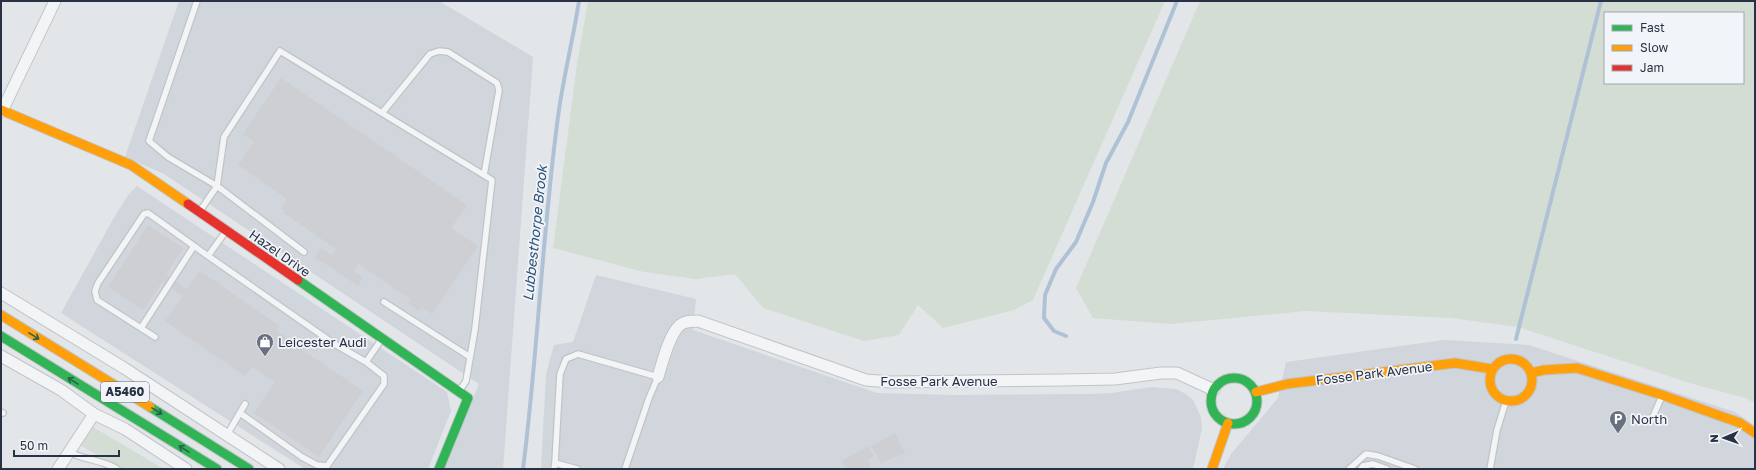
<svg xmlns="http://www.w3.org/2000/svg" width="1756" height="470" font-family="'Golos Text',sans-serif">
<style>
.built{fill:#d1d5dc}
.green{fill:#d4ddd3;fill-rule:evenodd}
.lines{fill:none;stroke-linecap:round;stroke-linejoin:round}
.stream{stroke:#afc2d5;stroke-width:4}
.building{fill:#cdcfd2}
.lane-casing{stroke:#c1c4c7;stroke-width:8}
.street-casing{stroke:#c1c4c7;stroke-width:13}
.fast-casing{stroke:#c1c4c7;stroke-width:11}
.slow-casing{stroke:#c1c4c7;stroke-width:11}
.jam-casing{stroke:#c1c4c7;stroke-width:11}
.lane{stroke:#f2f4f5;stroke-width:5.5}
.street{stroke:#f2f4f5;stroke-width:11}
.fast{stroke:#30b455;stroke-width:9}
.slow{stroke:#ff9f0a;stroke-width:9}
.jam{stroke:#e5322d;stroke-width:9}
.oneway{stroke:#2b604a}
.labels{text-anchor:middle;stroke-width:3.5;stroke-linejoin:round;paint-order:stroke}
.shield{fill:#f1f4f8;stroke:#646c7a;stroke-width:1}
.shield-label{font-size:12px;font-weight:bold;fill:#283244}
.street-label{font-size:13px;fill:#283244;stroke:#f1f4f8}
.poi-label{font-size:13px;fill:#283244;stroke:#f1f4f8;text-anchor:start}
.water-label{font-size:14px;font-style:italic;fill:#2f527b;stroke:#f1f4f8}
</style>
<rect width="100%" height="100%" fill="#e3e6e9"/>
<path class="built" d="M 179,1 L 439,1 L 533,57 L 503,469 L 444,469 L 479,384 L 164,174 L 125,157 Z
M 137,186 L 447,392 L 451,411 L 428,469 L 305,469 L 61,313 L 116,214 L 129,194 Z
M 596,275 L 696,299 L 693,330 L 877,393 L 955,395 L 1088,394 L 1112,393 L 1151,387 L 1176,389 L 1186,394 L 1193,400 L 1201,417 L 1202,428 L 1193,469 L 541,469 L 546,374 L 554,345 L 573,342 Z
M 1444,340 L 1529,345 L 1735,412 L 1755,426 L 1755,469 L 1223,469 L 1231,454 L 1278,398 L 1286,362 Z"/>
<path class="green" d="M 588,1 L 1165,1 L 1033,300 L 1014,310 L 943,328 L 918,305 L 899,335 L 864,341 L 763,308 L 735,274 L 696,279 L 644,272 L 553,248 L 577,64 Z
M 1200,1 L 1755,1 L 1755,403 L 1745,398 L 1693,384 L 1518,327 L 1451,318 L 1305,311 L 1171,324 L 1093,318 L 1076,288 ZM 1605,13 L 1743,13 L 1743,83 L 1605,83 Z
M 93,427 L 164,469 L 121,469 L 75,442 Z"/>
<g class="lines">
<path class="stream" d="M 1066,336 L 1054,331 L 1044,318 L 1045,295 L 1056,269 L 1076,242 L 1093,202 L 1106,163 L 1128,122 L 1177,1
M 1516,339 L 1601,1
M 523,469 C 538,352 542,234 558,117 C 563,78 573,40 579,1"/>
</g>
<path class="building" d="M 281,78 L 467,205 L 451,228 L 478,246 L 432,314 L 422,307 L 419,311 L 408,303 L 410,299 L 359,264 L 354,271 L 363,278 L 358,286 L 315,257 L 321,248 L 332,256 L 336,249 L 284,213 L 285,211 L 281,208 L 287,199 L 238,165 L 254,142 L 243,134 Z
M 148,225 L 183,248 L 166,275 L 187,289 L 200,271 L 280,326 L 276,330 L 299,346 L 298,347 L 363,391 L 319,457 L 254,413 L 275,382 L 252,367 L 245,376 L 165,321 L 183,296 L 162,282 L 143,310 L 108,287 Z
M 895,433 L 905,453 L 881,463 L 871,446 Z
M 869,446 L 874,457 L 868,460 L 871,469 L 846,469 L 842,461 Z"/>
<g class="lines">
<defs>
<path id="lane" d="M 197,1 L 149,141 L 168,157 L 217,186 L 200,211
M 382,113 L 430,54 L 439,51 L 448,52 L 497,83 L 499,90 L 484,175
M 304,252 L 217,186 L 224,137 L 280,51 L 492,180 L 475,329 L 466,381 L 460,390
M 208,256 L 333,343 L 366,362 L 381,340
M 384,302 L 470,357
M 141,328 L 194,246
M 155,337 L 97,300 L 95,291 L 98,283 L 144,214 L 148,213 L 208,256 L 226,231
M 1,412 L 3,413
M 240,413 L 302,457 L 317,465 L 327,466 L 384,384 L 384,376 L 366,362
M 1651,421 L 1662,396
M 227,435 L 245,404
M 69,452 C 84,460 103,460 117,469
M 555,463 L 577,469
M 554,469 L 555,463 L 560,374 L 566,359 L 578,354 L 658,377 L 649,398 L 625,469
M 1349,469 L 1366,454 L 1378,456 L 1415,469
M 1361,469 L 1363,466 L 1373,464 L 1387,469
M 1490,469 L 1497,430 L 1506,401"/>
<path id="street" d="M 2,111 L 55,1
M 1,293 L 124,368 L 279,469
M 1,356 L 61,390 L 94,414 L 125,429 L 186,469
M 658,377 C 662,364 669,334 680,325 C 685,321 691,321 698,321 L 866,380 L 891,382 L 1062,380 L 1115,379 L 1161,373 L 1177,373 L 1214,390
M 58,469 L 94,414"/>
<path id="fast" d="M 298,280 L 468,398 L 439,469
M 1,336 L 217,469
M1211 401a23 23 0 1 1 46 0a23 23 0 1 1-46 0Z
M 150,407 L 249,469"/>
<path id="slow" d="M 1,110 L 131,165 L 188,204
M 1,315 L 150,407
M1490 380a21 21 0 1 1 42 0a21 21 0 1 1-42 0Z
M 1531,373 L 1544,370 L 1577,368 L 1662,395 L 1740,423 L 1755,433
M 1256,392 L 1287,384 L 1455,363 L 1492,369
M 1212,469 L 1228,423"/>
<path id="jam" d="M 188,204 L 298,280"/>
</defs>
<use href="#lane" class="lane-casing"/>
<use href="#street" class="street-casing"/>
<use href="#fast" class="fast-casing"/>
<use href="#slow" class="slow-casing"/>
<use href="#jam" class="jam-casing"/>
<use href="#lane" class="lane"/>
<use href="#street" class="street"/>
<use href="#fast" class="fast"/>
<use href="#slow" class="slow"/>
<use href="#jam" class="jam"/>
</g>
<defs><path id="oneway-shaft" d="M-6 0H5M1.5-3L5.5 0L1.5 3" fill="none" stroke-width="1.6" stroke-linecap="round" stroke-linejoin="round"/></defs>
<g class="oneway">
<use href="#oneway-shaft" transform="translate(34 336) rotate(32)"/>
<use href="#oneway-shaft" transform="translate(73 381) rotate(-148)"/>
<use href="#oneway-shaft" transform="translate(157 411) rotate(32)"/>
<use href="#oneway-shaft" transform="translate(184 449) rotate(-148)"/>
</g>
<defs>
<symbol id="shop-pin" viewBox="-11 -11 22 30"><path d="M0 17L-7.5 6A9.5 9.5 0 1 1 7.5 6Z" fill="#69717e" stroke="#f1f4f8"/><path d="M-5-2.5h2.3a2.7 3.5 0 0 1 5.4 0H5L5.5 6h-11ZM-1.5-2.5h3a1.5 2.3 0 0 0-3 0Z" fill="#fff"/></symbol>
<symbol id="parking-pin" viewBox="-11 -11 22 30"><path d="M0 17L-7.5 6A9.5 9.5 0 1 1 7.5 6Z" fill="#69717e" stroke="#f1f4f8"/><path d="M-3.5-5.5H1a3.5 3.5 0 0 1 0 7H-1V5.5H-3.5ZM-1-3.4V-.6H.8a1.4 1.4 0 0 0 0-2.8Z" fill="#fff"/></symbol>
</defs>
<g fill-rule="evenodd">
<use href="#shop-pin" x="255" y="332" width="20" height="27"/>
<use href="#parking-pin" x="1608" y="409" width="20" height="27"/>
</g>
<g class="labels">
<rect class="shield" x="101" y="382" width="48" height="20" rx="3"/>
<g class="shield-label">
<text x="125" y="396">A5460</text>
</g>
<g class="street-label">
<text transform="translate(280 253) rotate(35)" y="5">Hazel Drive</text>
<text transform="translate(1374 373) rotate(-7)" y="5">Fosse Park Avenue</text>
<text x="939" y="386">Fosse Park Avenue</text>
</g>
<g class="poi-label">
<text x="278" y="347">Leicester Audi</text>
<text x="1631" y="424">North</text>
</g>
<g class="water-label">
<text transform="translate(535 233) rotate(-84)" y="5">Lubbesthorpe Brook</text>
</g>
</g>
<rect width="1756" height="470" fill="none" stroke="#283244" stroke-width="4"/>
<rect x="1604" y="12" width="140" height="72" fill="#f1f4f8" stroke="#a1a6b0"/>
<rect x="1612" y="25" width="20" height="6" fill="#30b455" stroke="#a1a6b0"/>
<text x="1640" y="32" font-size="12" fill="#283244">Fast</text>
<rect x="1612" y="45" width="20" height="6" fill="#ff9f0a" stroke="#a1a6b0"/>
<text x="1640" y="52" font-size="12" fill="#283244">Slow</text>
<rect x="1612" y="65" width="20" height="6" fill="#e5322d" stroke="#a1a6b0"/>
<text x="1640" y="72" font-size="12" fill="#283244">Jam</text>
<g transform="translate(1724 438) rotate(268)" stroke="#f1f4f8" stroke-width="3" paint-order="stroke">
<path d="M0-3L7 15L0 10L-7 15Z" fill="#283244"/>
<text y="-6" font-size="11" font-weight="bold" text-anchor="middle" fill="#283244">N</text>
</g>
<path d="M14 450v6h105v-6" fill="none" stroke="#283244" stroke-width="2"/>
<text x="20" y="450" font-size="12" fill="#283244" stroke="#f1f4f8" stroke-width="3" paint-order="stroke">50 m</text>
</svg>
